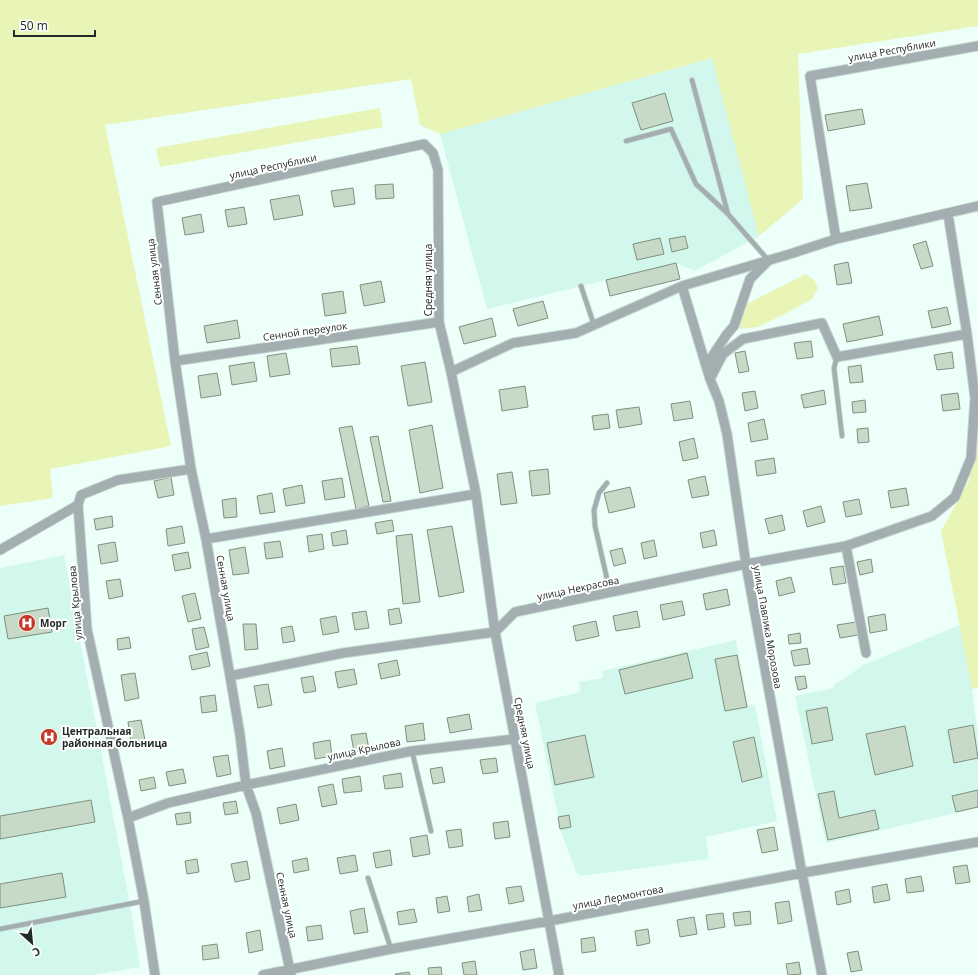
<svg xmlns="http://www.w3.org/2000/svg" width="978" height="975" font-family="'Open Sans',sans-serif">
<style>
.built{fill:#d2f8ed}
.green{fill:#e8f5b6}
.building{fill:#c7dac7;stroke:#7e907e}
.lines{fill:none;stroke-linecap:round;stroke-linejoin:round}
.lane-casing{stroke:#c8d9d3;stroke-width:6}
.street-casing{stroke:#c8d9d3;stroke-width:11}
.lane{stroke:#a2aeb0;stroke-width:4.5}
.street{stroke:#a2aeb0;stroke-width:9}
.labels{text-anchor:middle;stroke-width:4;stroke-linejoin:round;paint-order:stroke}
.street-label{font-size:10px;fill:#202a27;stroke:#fff}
.poi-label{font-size:10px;font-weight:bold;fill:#202a27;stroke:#fff;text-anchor:start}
</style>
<rect width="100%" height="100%" fill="#edfff9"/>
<path class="built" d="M 713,58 L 759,236 L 695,271 L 676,263 L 487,309 L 440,134 Z
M 64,555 L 130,905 L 140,967 L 94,975 L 0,975 L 0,568 Z
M 960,625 L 972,689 L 978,735 L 978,808 L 826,843 L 795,696 L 833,688 L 835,683 L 841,681 L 863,665 Z
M 736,640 L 748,705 L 755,705 L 777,821 L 706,837 L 709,859 L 581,876 L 576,872 L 560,829 L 571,827 L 569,815 L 558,817 L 535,703 L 580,692 L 579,682 L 603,678 L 602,671 Z"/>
<path class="green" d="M 0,0 L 978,0 L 978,26 L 798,54 L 803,199 L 759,236 L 712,58 L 440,134 L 420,125 L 411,79 L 105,125 L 171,446 L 50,469 L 53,498 L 0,506 Z
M 380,108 L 383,127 L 160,167 L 156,148 Z
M 806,274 L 815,281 L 818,288 L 812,299 L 783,315 L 758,327 L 740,329 L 740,318 L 747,304 Z
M 978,422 L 978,688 L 972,689 L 941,531 L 969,481 Z"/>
<path class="building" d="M 665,93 L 673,121 L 641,130 L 632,103 Z
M 862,109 L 865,124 L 828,131 L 825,115 Z
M 867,183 L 872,208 L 850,211 L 846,186 Z
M 393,184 L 394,198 L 376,199 L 375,185 Z
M 353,188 L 355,204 L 334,207 L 331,191 Z
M 299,195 L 303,215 L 274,220 L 270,200 Z
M 244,207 L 247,224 L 228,227 L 225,210 Z
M 201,214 L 204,232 L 185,235 L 182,218 Z
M 685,236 L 688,248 L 672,252 L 669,239 Z
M 660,238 L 664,254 L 637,260 L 633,244 Z
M 926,241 L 933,266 L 921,269 L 913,245 Z
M 848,262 L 852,283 L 837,285 L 834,265 Z
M 676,263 L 680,279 L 610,296 L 606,280 Z
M 381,281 L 385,302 L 364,306 L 360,285 Z
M 343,291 L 346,313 L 325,316 L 322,294 Z
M 543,301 L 548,318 L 518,326 L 513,309 Z
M 947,307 L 951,324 L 932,328 L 928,311 Z
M 879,316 L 883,335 L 847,342 L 843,324 Z
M 492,318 L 496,336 L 464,344 L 459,327 Z
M 237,320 L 240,338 L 207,343 L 204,326 Z
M 811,341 L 813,357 L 797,359 L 794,343 Z
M 357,346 L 360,364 L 332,367 L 330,349 Z
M 745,351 L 749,371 L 739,373 L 735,353 Z
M 952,352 L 954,368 L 937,370 L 934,355 Z
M 286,353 L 290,374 L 270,377 L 267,356 Z
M 254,362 L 257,381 L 232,385 L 229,366 Z
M 425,362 L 432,402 L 408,406 L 401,366 Z
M 861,365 L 863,382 L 850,383 L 848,367 Z
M 217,373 L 221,395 L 201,398 L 198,376 Z
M 525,386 L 528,407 L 502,411 L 499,390 Z
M 824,390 L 826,404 L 804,408 L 801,395 Z
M 755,391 L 758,408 L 745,411 L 742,393 Z
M 958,393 L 960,409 L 943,411 L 941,395 Z
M 865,400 L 866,412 L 853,413 L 852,402 Z
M 690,401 L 693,418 L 674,421 L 671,404 Z
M 639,407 L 642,424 L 619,428 L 616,410 Z
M 608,414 L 610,428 L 594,430 L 592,416 Z
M 764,419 L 768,439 L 751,442 L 748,423 Z
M 432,425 L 443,488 L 420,493 L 409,430 Z
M 352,426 L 369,506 L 356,509 L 339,428 Z
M 868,428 L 869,442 L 858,443 L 857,429 Z
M 378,436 L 391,501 L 383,502 L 370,437 Z
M 694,438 L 698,458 L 683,461 L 679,442 Z
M 774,458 L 776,473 L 757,476 L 755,461 Z
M 548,469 L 550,494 L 532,496 L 529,471 Z
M 512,472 L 517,503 L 501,505 L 497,474 Z
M 705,476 L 709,495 L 692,498 L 688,480 Z
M 171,477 L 174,495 L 158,498 L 154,481 Z
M 342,478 L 345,497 L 325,500 L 322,481 Z
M 302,485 L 305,503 L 286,506 L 283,489 Z
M 630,487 L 635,507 L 609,513 L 604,493 Z
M 906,488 L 909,505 L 891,508 L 888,491 Z
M 272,493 L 275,512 L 260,514 L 257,496 Z
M 236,498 L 237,517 L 224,518 L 222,500 Z
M 859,499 L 862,514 L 846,517 L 843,502 Z
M 821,506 L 825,522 L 807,527 L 803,511 Z
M 782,515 L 785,530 L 769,534 L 765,519 Z
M 112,516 L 113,527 L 96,530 L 94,519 Z
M 392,520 L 394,531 L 377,534 L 375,523 Z
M 182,526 L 185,543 L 168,546 L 166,529 Z
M 452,526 L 464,592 L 439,597 L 427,530 Z
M 346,530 L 348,544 L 333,546 L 331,533 Z
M 714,530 L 717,545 L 703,548 L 700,533 Z
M 322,534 L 324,549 L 309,552 L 307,536 Z
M 412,534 L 420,602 L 403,604 L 396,536 Z
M 654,540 L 657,556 L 644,559 L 641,543 Z
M 280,541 L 283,557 L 266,559 L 264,543 Z
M 115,542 L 118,561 L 101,564 L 98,545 Z
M 245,547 L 249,573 L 233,575 L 229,550 Z
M 622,548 L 626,563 L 614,566 L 610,551 Z
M 188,552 L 191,568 L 175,571 L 172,555 Z
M 871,559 L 873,572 L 860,575 L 857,562 Z
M 843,566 L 846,583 L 833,585 L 830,568 Z
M 791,577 L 795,592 L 779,596 L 776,581 Z
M 120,579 L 123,596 L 109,599 L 106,581 Z
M 727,589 L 730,605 L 706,610 L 703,594 Z
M 195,593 L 201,619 L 188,622 L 182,596 Z
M 682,601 L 685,615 L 663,620 L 660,605 Z
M 48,608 L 52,632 L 8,639 L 4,616 Z
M 399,608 L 402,623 L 390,625 L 388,610 Z
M 366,611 L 369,628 L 355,630 L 352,613 Z
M 637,611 L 640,627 L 616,631 L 613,616 Z
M 885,614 L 887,630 L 870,633 L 868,617 Z
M 336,616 L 339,632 L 323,635 L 320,619 Z
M 596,621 L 599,636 L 576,641 L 573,626 Z
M 856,622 L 858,635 L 840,638 L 837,625 Z
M 243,624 L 256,624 L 258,649 L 245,650 Z
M 292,626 L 295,641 L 283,643 L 281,628 Z
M 204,627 L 209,647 L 196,650 L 192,629 Z
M 800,633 L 801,643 L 789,644 L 788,635 Z
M 129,637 L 131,648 L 118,650 L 117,639 Z
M 807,648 L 810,664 L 794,666 L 791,651 Z
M 207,652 L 210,666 L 192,670 L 189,656 Z
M 687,653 L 693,678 L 625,694 L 619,670 Z
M 737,655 L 747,707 L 725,711 L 715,659 Z
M 397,660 L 400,675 L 381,679 L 378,664 Z
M 354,669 L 357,684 L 338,688 L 335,672 Z
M 135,673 L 139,698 L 125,701 L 121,675 Z
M 313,676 L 316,691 L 304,693 L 301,678 Z
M 805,676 L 807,688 L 798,690 L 795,677 Z
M 268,684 L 272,705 L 258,708 L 254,686 Z
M 215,695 L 217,711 L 202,713 L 200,697 Z
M 827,707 L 833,740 L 812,744 L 806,711 Z
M 469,714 L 472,729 L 450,733 L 447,718 Z
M 141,720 L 145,740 L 131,743 L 128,722 Z
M 423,723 L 425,740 L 407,742 L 405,726 Z
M 973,725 L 978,758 L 954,763 L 948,730 Z
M 905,726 L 913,766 L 875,775 L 866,734 Z
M 366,733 L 369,749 L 354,752 L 351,735 Z
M 585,735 L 594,777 L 555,785 L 547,743 Z
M 754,737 L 762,777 L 742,782 L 733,742 Z
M 330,740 L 332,756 L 315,759 L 313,743 Z
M 282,748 L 285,766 L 270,769 L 267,751 Z
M 228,755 L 231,774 L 217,777 L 213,757 Z
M 496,758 L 498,772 L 483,774 L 480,760 Z
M 442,767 L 445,782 L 433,784 L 430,769 Z
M 183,769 L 186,783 L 169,786 L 166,772 Z
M 401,773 L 403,787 L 385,789 L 383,776 Z
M 360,776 L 362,791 L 344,793 L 342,779 Z
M 154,777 L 156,788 L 141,791 L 139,780 Z
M 333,784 L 337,804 L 322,807 L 318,787 Z
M 978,790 L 978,807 L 956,812 L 952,796 Z
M 834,791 L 839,818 L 875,810 L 879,829 L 828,840 L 818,794 Z
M 91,800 L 95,822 L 0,839 L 0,816 Z
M 236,801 L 238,813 L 225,815 L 223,803 Z
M 296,804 L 299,820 L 280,824 L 277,808 Z
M 190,812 L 191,823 L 177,825 L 175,814 Z
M 569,815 L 571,827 L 560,829 L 558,817 Z
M 508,821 L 510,837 L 495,839 L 493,823 Z
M 774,827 L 778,850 L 762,853 L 757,830 Z
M 461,829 L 463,846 L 449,848 L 446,831 Z
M 427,835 L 430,854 L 413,857 L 410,838 Z
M 390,850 L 392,865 L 376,868 L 373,853 Z
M 355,855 L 358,871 L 340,874 L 337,858 Z
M 307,858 L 309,870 L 294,873 L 292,861 Z
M 197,859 L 199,872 L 187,874 L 185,861 Z
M 247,861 L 250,879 L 235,882 L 231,864 Z
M 967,865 L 970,882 L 956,884 L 953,867 Z
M 62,873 L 66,897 L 0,908 L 0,884 Z
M 921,876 L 924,891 L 907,893 L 905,879 Z
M 887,884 L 890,900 L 874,903 L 872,887 Z
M 521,886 L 524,901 L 509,904 L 506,888 Z
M 849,889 L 851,902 L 837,905 L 835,892 Z
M 479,894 L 482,910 L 469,912 L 467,897 Z
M 447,896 L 450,911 L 438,913 L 436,898 Z
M 789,901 L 792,921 L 778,924 L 775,903 Z
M 364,908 L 368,932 L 354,934 L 350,911 Z
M 414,909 L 417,922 L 399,925 L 397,912 Z
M 750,911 L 751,924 L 735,926 L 733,913 Z
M 723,913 L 725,927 L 708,930 L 706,915 Z
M 694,917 L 697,934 L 680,937 L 677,920 Z
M 321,925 L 323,939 L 308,941 L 306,927 Z
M 648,929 L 650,943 L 637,946 L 635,931 Z
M 260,930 L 263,950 L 249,953 L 246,933 Z
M 594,937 L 596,951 L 582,953 L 581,939 Z
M 217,944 L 219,958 L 203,960 L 202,946 Z
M 534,949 L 537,968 L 523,970 L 520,952 Z
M 858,951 L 862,970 L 851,972 L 847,953 Z
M 475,961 L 477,975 L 464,975 L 462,963 Z
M 799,962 L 801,974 L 788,975 L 786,964 Z
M 441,967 L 442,975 L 429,975 L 428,968 Z
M 409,972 L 410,975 L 396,975 L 395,974 Z"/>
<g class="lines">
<defs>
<path id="lane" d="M 692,80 L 728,214 L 769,261
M 626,141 L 671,129 L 696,184 L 727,213
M 581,286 L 594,325
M 837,357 L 834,368 L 842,436
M 607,483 L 599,493 L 594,510 L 595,526 L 610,592
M 412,751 L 431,831
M 368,878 L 391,949
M 0,929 L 144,901"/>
<path id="street" d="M 836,239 L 810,76 L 978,46
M 682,286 L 710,379 L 719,401 L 727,434 L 746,564 L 802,873 L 822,975
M 175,361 L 439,322
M 451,372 L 513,343 L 576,333 L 682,286 L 790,254 L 836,239 L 978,206
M 710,374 L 711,358 L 727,334 L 734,326 L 750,279 L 767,262
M 710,379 L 723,354 L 743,339 L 822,323 L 837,357 L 967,334
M 206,539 L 476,494
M 846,546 L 866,653
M 0,550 L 78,505
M 230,676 L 343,653 L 495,632 L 515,612 L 746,564 L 846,546 L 932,516 L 955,497 L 971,458 L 975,398 L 967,334 L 948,214
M 128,818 L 168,803 L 246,785 L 412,751 L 515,739
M 155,975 L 144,901 L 128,818 L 87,629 L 78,505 L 81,495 L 118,480 L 191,469
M 263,975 L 391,949 L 549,921 L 802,873 L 978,842
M 291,975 L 256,813 L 246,785 L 240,735 L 230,676 L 206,539 L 191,469 L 175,361 L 157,202 L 424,144 L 433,153 L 438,170 L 439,322 L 451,372 L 476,494 L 495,632 L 559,975"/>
</defs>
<use href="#lane" class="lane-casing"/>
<use href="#street" class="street-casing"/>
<use href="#lane" class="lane"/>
<use href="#street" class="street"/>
</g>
<defs>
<symbol id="hospital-disc" viewBox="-11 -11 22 22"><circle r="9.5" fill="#c43827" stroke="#fff"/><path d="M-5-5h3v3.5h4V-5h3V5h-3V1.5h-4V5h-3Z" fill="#fff"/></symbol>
</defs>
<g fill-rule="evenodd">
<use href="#hospital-disc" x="17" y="613" width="20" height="20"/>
<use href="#hospital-disc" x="39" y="727" width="20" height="20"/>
</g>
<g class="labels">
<g class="street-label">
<text transform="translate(892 50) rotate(-10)" y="4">улица Республики</text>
<text transform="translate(273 166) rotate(-12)" y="4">улица Республики</text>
<text transform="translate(154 272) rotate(-97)" y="4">Сенная улица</text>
<text transform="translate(428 280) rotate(-90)" y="4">Средняя улица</text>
<text transform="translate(305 331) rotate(-8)" y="4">Сенной переулок</text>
<text transform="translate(226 588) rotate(80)" y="4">Сенная улица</text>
<text transform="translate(578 588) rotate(-12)" y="4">улица Некрасова</text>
<text transform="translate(75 603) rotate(-95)" y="4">улица Крылова</text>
<text transform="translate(768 627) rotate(80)" y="4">улица Павлика Морозова</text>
<text transform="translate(525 733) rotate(79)" y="4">Средняя улица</text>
<text transform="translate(364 749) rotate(-12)" y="4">улица Крылова</text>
<text transform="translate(618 897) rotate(-11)" y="4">улица Лермонтова</text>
<text transform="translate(287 905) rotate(78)" y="4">Сенная улица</text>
</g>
<g class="poi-label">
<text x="40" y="627">Морг</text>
<text x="62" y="735">Центральная<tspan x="62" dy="12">районная больница</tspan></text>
</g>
</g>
<g transform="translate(32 943) rotate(153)" stroke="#ffffff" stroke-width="3" paint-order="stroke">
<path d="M0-3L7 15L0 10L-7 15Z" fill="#202a27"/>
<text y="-6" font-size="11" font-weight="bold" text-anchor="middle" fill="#202a27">С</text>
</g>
<path d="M14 30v6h81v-6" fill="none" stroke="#202a27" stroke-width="2"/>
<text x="20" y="30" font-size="12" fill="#202a27" stroke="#ffffff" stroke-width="3" paint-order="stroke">50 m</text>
</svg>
